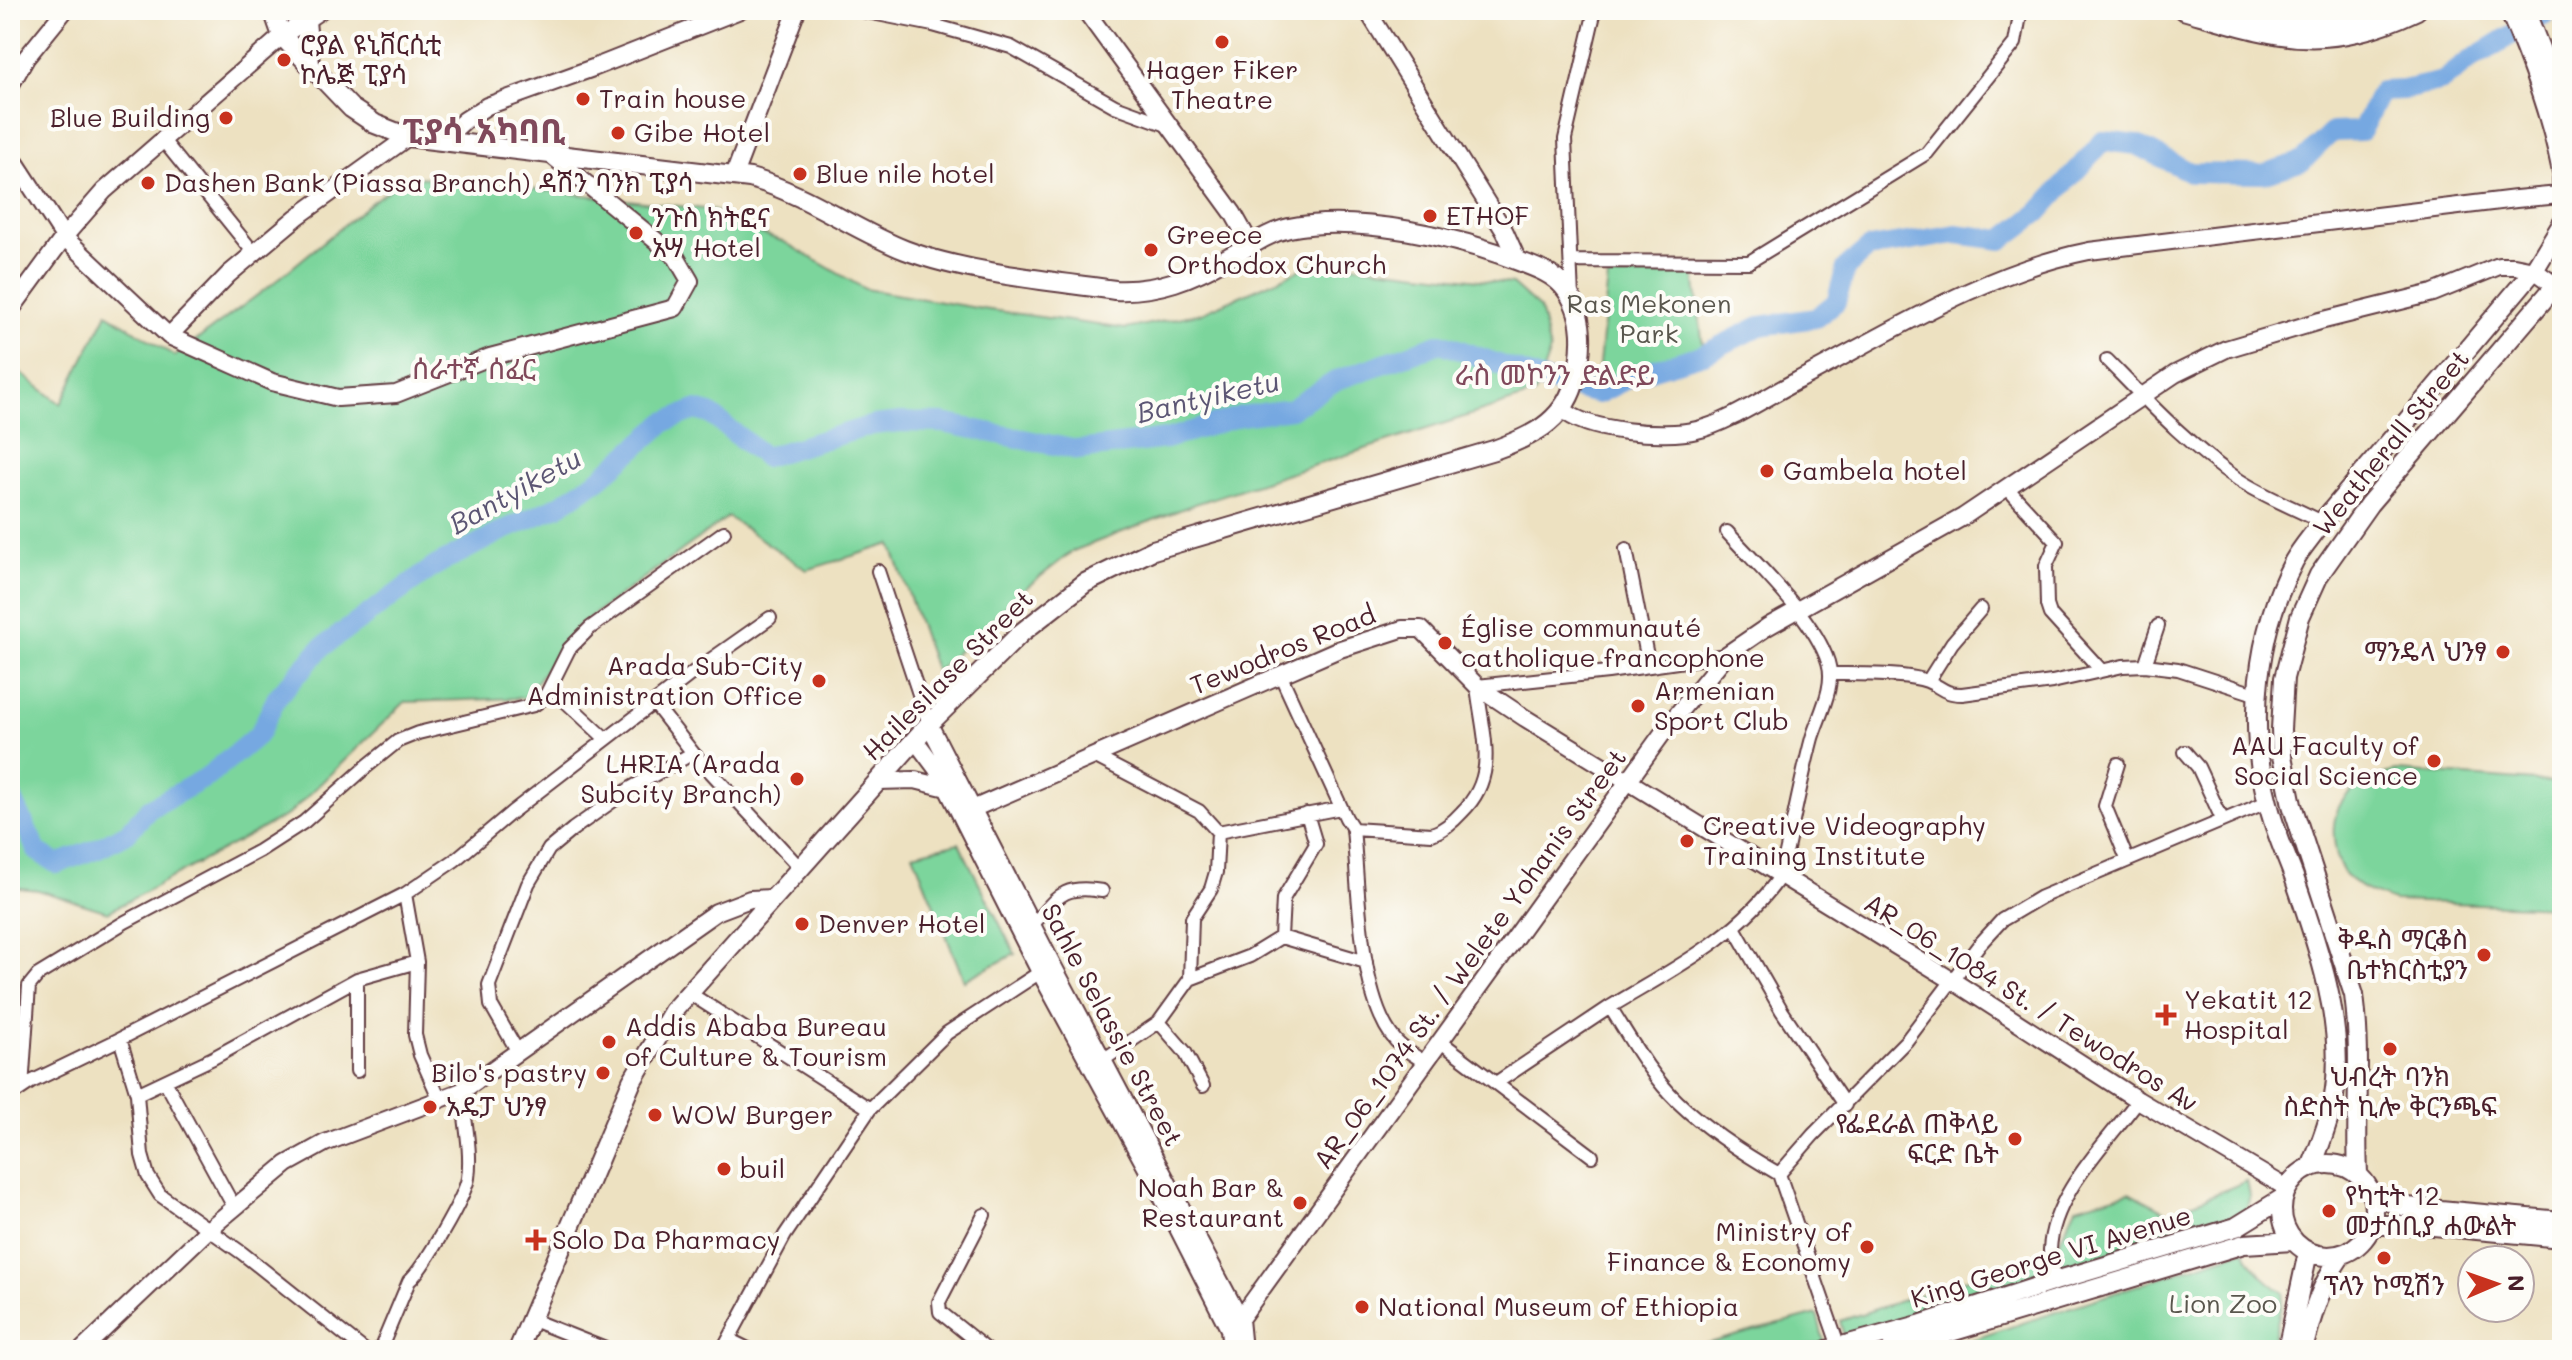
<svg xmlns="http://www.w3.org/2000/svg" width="2572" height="1360" font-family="Mali,'Noto Sans Ethiopic',sans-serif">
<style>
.green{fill:#7bd59c;stroke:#627a64;stroke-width:2}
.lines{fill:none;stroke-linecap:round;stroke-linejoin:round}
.river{stroke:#76a8e1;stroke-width:20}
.street-casing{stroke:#623c42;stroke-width:16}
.secondary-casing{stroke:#623c42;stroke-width:20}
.primary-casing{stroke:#623c42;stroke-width:22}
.street{stroke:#fff;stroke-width:12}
.secondary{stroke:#fff;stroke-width:16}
.primary{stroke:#fff;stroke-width:18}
.poi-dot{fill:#c8321e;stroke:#fdfcf7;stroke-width:3}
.labels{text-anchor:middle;stroke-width:8;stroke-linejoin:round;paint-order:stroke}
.poi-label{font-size:26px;fill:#4a1f2b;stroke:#fdfcf7;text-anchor:start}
.park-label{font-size:26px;fill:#59564d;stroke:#fdfcf7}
.street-label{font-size:26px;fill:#4a1f2b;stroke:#fdfcf7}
.neighbourhood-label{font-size:28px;fill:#80495b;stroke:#fdfcf7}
.water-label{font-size:28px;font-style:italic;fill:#5c5674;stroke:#fdfcf7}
.district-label{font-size:34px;font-weight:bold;fill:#80495b;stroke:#fdfcf7}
</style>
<rect width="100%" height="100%" fill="#fdfcf7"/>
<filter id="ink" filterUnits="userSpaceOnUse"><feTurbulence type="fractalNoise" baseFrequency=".0125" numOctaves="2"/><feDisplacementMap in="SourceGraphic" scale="16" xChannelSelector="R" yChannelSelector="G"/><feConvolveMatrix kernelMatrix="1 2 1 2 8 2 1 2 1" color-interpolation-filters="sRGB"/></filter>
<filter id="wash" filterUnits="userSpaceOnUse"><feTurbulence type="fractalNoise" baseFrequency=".006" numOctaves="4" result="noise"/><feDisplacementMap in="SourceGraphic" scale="32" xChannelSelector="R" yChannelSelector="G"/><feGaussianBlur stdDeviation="1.8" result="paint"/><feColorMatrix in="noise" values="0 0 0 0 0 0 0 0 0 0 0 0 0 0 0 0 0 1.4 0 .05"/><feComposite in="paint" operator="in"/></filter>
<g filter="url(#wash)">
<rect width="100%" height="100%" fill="#ede1c1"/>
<path class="green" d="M 407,177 L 438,178 L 713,210 L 746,228 L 784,242 L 865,289 L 983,309 L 1126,329 L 1201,313 L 1320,261 L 1512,284 L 1540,309 L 1550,351 L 1535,394 L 1195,504 L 1073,551 L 1022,591 L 936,672 L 891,544 L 807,570 L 728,517 L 579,625 L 524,698 L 405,702 L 289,814 L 108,912 L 38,890 L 10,887 L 10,365 L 61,404 L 107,313 L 175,356 L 271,285 L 373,201 Z
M 1694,273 L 1703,347 L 1597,384 L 1608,277 Z
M 2397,771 L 2562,783 L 2562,907 L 2394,901 C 2377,895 2363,891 2350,879 C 2341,872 2336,857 2335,846 C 2327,801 2356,779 2397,771 Z
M 959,843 L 1015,954 L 964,980 L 913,854 Z
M 2247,1181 L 2250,1196 L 2244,1217 L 2061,1275 L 2056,1248 L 2076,1207 L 2129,1192 L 2169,1213 Z
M 2244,1250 C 2254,1269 2265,1281 2284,1293 L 2271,1350 L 1941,1350 Z
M 2039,1255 L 2043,1275 L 1844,1337 L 1840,1321 Z
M 1817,1314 L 1824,1342 L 1793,1350 L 1682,1350 Z"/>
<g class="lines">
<path class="river" d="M 10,793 L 37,851 L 57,864 L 96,849 L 127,833 L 149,809 L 207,777 L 259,734 L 277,697 L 321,648 L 435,566 L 500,532 L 558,506 L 599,479 L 665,422 L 695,410 L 710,414 L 765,457 L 873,425 L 901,422 L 943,423 L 1078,450 L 1166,439 L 1241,416 L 1291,409 L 1337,380 L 1441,343 L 1539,379 L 1598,394 L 1637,374 L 1704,354 L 1760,326 L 1816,318 L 1836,302 L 1846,268 L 1869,248 L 1956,234 L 2002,240 L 2038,213 L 2103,141 L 2137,145 L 2192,173 L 2263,174 L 2303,161 L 2332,132 L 2361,131 L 2381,91 L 2403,90 L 2443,81 L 2467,62 L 2552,10"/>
</g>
</g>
<g filter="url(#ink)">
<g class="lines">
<defs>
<path id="street" d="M 857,10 L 933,25 L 1011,47 L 1115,106 L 1170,126
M 162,139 L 254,253
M 1571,261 L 1749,262 L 1927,153 L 2015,43 L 2021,10
M 1572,298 L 1565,139 L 1595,10
M 2107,360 C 2149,403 2189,446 2239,480 C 2265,497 2295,508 2322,522
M 2008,489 L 2057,542 L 2046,566 L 2047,605 L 2050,614 L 2101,670
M 1626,549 L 1649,666
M 878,571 L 929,724
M 2145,665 L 2158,626
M 1280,674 L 1346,818 L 1353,829 C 1359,885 1358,999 1396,1041 C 1404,1050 1417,1057 1426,1063
M 1831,674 C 1855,674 1906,673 1927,681 C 1942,687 1943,694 1962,694 L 2052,682 L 2123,666 L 2145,665 L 2178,669 L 2258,695
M 1928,681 L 1952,643 L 1981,609
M 550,687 L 569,649 L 590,628 L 724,532
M 654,703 L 693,753 L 800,868
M 2185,752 L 2198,767 L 2222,819
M 1094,756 L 1199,811 L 1218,832 L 1341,808
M 2118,764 L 2105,806 L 2127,859
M 1353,829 L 1432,834 C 1444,830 1453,822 1462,812 C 1500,775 1482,733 1477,686 L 1608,672 L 1726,655
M 405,894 L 417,962 L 415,1035 L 420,1055 L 440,1100
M 1735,929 L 1782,1011 L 1845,1105
M 1027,930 C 1056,903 1056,883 1102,891
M 1281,937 L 1283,899 L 1316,844 L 1307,814
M 1190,979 L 1250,956 L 1281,937 L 1366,962
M 689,993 L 870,1109 L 947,1033 L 1045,969
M 1610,1007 C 1673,969 1739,937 1781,875 C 1792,830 1800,783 1812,738 C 1819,715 1836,686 1828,662 C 1814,618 1758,566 1727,532
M 1159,1022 L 1185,1052 L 1203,1086
M 120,1039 L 137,1094 L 142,1155 L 148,1176 L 160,1195 L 242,1253 L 364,1350
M 1441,1042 L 1592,1156
M 518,1052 L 491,1005 L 489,985 L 528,884 L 549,849 L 573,829 L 631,788 L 693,753
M 1103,1060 L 1159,1022 L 1190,979 L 1192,918 L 1211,889 L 1216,872 L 1218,832
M 357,1071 L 357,979
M 165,1081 L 234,1207
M 1496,1083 L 1610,1007 C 1631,1040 1650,1075 1678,1102 C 1707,1130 1744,1154 1779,1174 L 1839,1347
M 22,1088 L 29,986 L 38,975 L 125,922 L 259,851 L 304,822 L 366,767 L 398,741 L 418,733 L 534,705 L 545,697 L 550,687 L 606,739
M 137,1094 L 213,1058 L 357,979 L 417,962
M 10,1096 L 31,1082 L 120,1039 L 405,894 L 455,860 L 512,812 L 699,668 L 770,618
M 1779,1174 L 1813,1135 L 1907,1040 L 1979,945 L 2002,920 L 2041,897 L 2267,802
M 984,1215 L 939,1302 L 940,1312 L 987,1350
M 2055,1281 C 2053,1271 2050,1260 2050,1250 C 2052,1194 2107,1143 2138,1100
M 10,1306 L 12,1350
M 530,1319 L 608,1350
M 725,1347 L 732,1341 L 750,1350
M 724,1348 L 785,1235 L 870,1109
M 380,1350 L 409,1281 C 423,1269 465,1197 468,1178 C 472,1151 464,1118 462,1091"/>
<path id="secondary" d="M 1085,10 L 1233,213 L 1251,245
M 1367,10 L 1505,232 L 1518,261
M 10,86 L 26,58 L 65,10
M 443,140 L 465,120 L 487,106 L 593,68 L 740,10
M 10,154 L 64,237 L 169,336 L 272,382 L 338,398 L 396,394 L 490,357 L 675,308 L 690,281 L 676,257 L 550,154
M 734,175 L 797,10
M 10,311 L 64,237 L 104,191 L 282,36 L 321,10
M 169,336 L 229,274 L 297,217 L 408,137
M 1562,409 C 1587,432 1664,438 1697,430 C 1726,424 1768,396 1795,382 C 1889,333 1984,272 2089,251 L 2516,199 L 2560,195
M 929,724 L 1052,964 L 1240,1319 L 1243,1350
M 915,740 L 936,768 L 947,788 L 1040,972 L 1158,1189 L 1229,1329 L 1231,1350
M 878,781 L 915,780 L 947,788
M 961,814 L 1337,650 L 1402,629 L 1421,629 L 1477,686 L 1525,718 L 1953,981 L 2138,1100 L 2287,1188
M 1229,1329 L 1240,1319 L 1670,723 L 1726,655 L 1767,627 L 1963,517 L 2175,374 L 2226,349 L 2320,321 L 2433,293 L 2499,266 L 2514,266 L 2534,270 L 2556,286
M 82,1350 L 209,1229 L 287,1164 L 325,1143 L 462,1091 L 716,912 L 750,899 L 774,898"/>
<path id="primary" d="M 273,10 L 282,36 L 351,108 L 375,124 L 408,137 L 750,178 C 805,193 852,229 905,250 C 966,273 1050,281 1115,290 C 1158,292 1192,278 1229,257 C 1249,247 1267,233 1289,228 C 1357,214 1458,237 1521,262 C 1536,268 1552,273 1563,286 C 1586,313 1584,351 1574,384 C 1562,423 1530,437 1494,450 L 1153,550 L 1085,583 L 1021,633 L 929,724 L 673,1011 L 632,1081 L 518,1350
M 305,10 L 310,64
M 2183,10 C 2278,37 2322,55 2417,10
M 2509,10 C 2532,63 2551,115 2562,172
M 2525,10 L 2562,104
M 2242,14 C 2304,31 2324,28 2384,10
M 2562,179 L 2562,200
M2282 1210a46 46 0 1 1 92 0a46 46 0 1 1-92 0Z
M 2312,1165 C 2321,1143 2330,1120 2334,1096 C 2346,1026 2317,943 2294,877 C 2285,853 2274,829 2268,803 C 2247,725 2256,633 2294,561 C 2302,547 2313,535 2322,522 L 2534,270 L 2562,224
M 2358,1173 C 2355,1113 2362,1054 2354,995 L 2292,805 L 2282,756 L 2281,729 L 2284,678 L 2300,617 L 2319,575 L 2369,504 L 2562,278
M 2373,1197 L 2407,1207 L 2562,1221
M 2372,1225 L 2423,1225 L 2562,1238
M 1827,1350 L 1919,1325 L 2055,1281 L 2236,1227 L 2283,1198
M 1891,1350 L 2244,1244 L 2293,1241
M 2287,1350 L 2308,1252
M 2303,1350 C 2312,1314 2321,1284 2342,1254"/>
</defs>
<use href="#street" class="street-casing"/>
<use href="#secondary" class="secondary-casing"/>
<use href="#primary" class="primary-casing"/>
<use href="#street" class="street"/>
<use href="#secondary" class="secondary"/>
<use href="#primary" class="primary"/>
</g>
</g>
<g class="poi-dot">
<circle cx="1222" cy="42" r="8"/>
<circle cx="284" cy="60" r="8"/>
<circle cx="583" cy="99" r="8"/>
<circle cx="226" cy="118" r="8"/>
<circle cx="618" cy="133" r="8"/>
<circle cx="800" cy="174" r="8"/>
<circle cx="148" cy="183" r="8"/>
<circle cx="1430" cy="216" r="8"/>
<circle cx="636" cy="233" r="8"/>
<circle cx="1151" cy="250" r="8"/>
<circle cx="1767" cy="471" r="8"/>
<circle cx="1445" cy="643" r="8"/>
<circle cx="2503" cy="652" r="8"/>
<circle cx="819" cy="681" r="8"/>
<circle cx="1638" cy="706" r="8"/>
<circle cx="2434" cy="761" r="8"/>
<circle cx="797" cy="779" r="8"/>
<circle cx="1687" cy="841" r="8"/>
<circle cx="802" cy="924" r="8"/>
<circle cx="2484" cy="955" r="8"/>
<path d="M2162 1003h8v8h8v8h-8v8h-8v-8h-8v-8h8z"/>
<circle cx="609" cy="1042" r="8"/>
<circle cx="2390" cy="1049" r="8"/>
<circle cx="603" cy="1073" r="8"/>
<circle cx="430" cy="1107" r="8"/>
<circle cx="655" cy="1115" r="8"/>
<circle cx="2015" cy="1139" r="8"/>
<circle cx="724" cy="1169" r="8"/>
<circle cx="1300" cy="1203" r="8"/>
<circle cx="2329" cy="1211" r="8"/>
<path d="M532 1228h8v8h8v8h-8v8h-8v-8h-8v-8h8z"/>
<circle cx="1867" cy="1247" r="8"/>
<circle cx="2384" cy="1258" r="8"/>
<circle cx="1362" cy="1307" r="8"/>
</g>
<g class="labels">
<g class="poi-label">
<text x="300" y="54">ሮያል ዩኒቨርሲቲ<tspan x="300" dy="30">ኮሌጅ ፒያሳ</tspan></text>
<text x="1222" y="79" text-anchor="middle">Hager Fiker<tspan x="1222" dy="30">Theatre</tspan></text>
<text x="599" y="108">Train house</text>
<text x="210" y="127" text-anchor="end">Blue Building</text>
<text x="634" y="142">Gibe Hotel</text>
<text x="816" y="183">Blue nile hotel</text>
<text x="164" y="192">Dashen Bank (Piassa Branch) ዳሽን ባንክ ፒያሳ</text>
<text x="1446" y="225">ETHOF</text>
<text x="652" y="227">ንጉስ ክትፎና<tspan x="652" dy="30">አሣ Hotel</tspan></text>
<text x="1167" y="244">Greece<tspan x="1167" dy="30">Orthodox Church</tspan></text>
<text x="1783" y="480">Gambela hotel</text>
<text x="1461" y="637">Église communauté<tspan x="1461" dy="30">catholique francophone</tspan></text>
<text x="2487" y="661" text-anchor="end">ማንዴላ ህንፃ</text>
<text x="803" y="675" text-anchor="end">Arada Sub-City<tspan x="803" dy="30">Administration Office</tspan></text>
<text x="1654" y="700">Armenian<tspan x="1654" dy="30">Sport Club</tspan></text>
<text x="2418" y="755" text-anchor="end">AAU Faculty of<tspan x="2418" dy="30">Social Science</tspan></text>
<text x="781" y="773" text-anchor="end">LHRIA (Arada<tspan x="781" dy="30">Subcity Branch)</tspan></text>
<text x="1703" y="835">Creative Videography<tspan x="1703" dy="30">Training Institute</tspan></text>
<text x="818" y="933">Denver Hotel</text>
<text x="2468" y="949" text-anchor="end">ቅዱስ ማርቆስ<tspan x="2468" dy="30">ቤተክርስቲያን</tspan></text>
<text x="2184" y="1009">Yekatit 12<tspan x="2184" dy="30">Hospital</tspan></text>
<text x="625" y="1036">Addis Ababa Bureau<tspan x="625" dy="30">of Culture &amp; Tourism</tspan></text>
<text x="587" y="1082" text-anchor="end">Bilo's pastry</text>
<text x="2390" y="1086" text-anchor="middle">ህብረት ባንክ<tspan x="2390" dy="30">ስድስት ኪሎ ቅርንጫፍ</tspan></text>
<text x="446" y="1116">አዴፓ ህንፃ</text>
<text x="671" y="1124">WOW Burger</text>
<text x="1999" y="1133" text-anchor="end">የፌደራል ጠቅላይ<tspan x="1999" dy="30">ፍርድ ቤት</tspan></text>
<text x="740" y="1178">buil</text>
<text x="1284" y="1197" text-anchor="end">Noah Bar &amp;<tspan x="1284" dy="30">Restaurant</tspan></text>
<text x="2345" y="1205">የካቲት 12<tspan x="2345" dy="30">መታሰቢያ ሐውልት</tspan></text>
<text x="1851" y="1241" text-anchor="end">Ministry of<tspan x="1851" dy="30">Finance &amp; Economy</tspan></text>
<text x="552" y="1249">Solo Da Pharmacy</text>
<text x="2384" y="1295" text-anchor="middle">ፕላን ኮሚሽን</text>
<text x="1378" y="1316">National Museum of Ethiopia</text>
</g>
<g class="park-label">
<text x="1649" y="313">Ras Mekonen<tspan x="1649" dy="30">Park</tspan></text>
<text x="2223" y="1313">Lion Zoo</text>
</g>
<g class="street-label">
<text transform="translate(2391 443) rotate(-51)" y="9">Weatherall Street</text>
<text transform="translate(1283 650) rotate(-22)" y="9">Tewodros Road</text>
<text transform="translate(948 675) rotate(-45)" y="9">Hailesilase Street</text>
<text transform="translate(1470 959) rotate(-54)" y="9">AR_06_1074 St. / Welete Yohanis Street</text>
<text transform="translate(2031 1003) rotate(32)" y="9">AR_06_1084 St. / Tewodros Av</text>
<text transform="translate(1112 1025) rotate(62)" y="9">Sahle Selassie Street</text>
<text transform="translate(2051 1257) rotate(-17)" y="9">King George VI Avenue</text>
</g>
<g class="neighbourhood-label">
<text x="474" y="379">ሰራተኛ ሰፈር</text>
<text x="1555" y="385">ራስ መኮንን ድልድይ</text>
</g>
<g class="water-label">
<text transform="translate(1208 397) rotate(-13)" y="10">Bantyiketu</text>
<text transform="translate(515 491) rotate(-29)" y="10">Bantyiketu</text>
</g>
<g class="district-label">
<text x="484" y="143">ፒያሳ አካባቢ</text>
</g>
</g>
<rect width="2572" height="1360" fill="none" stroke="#fdfcf7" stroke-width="40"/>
<g transform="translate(2496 1284) rotate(88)"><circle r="38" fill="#fdfcf7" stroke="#b5a4a5" stroke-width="2"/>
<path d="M0-6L14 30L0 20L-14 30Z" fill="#c8321e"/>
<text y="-12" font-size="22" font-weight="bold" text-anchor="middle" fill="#4a1f2b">N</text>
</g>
</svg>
